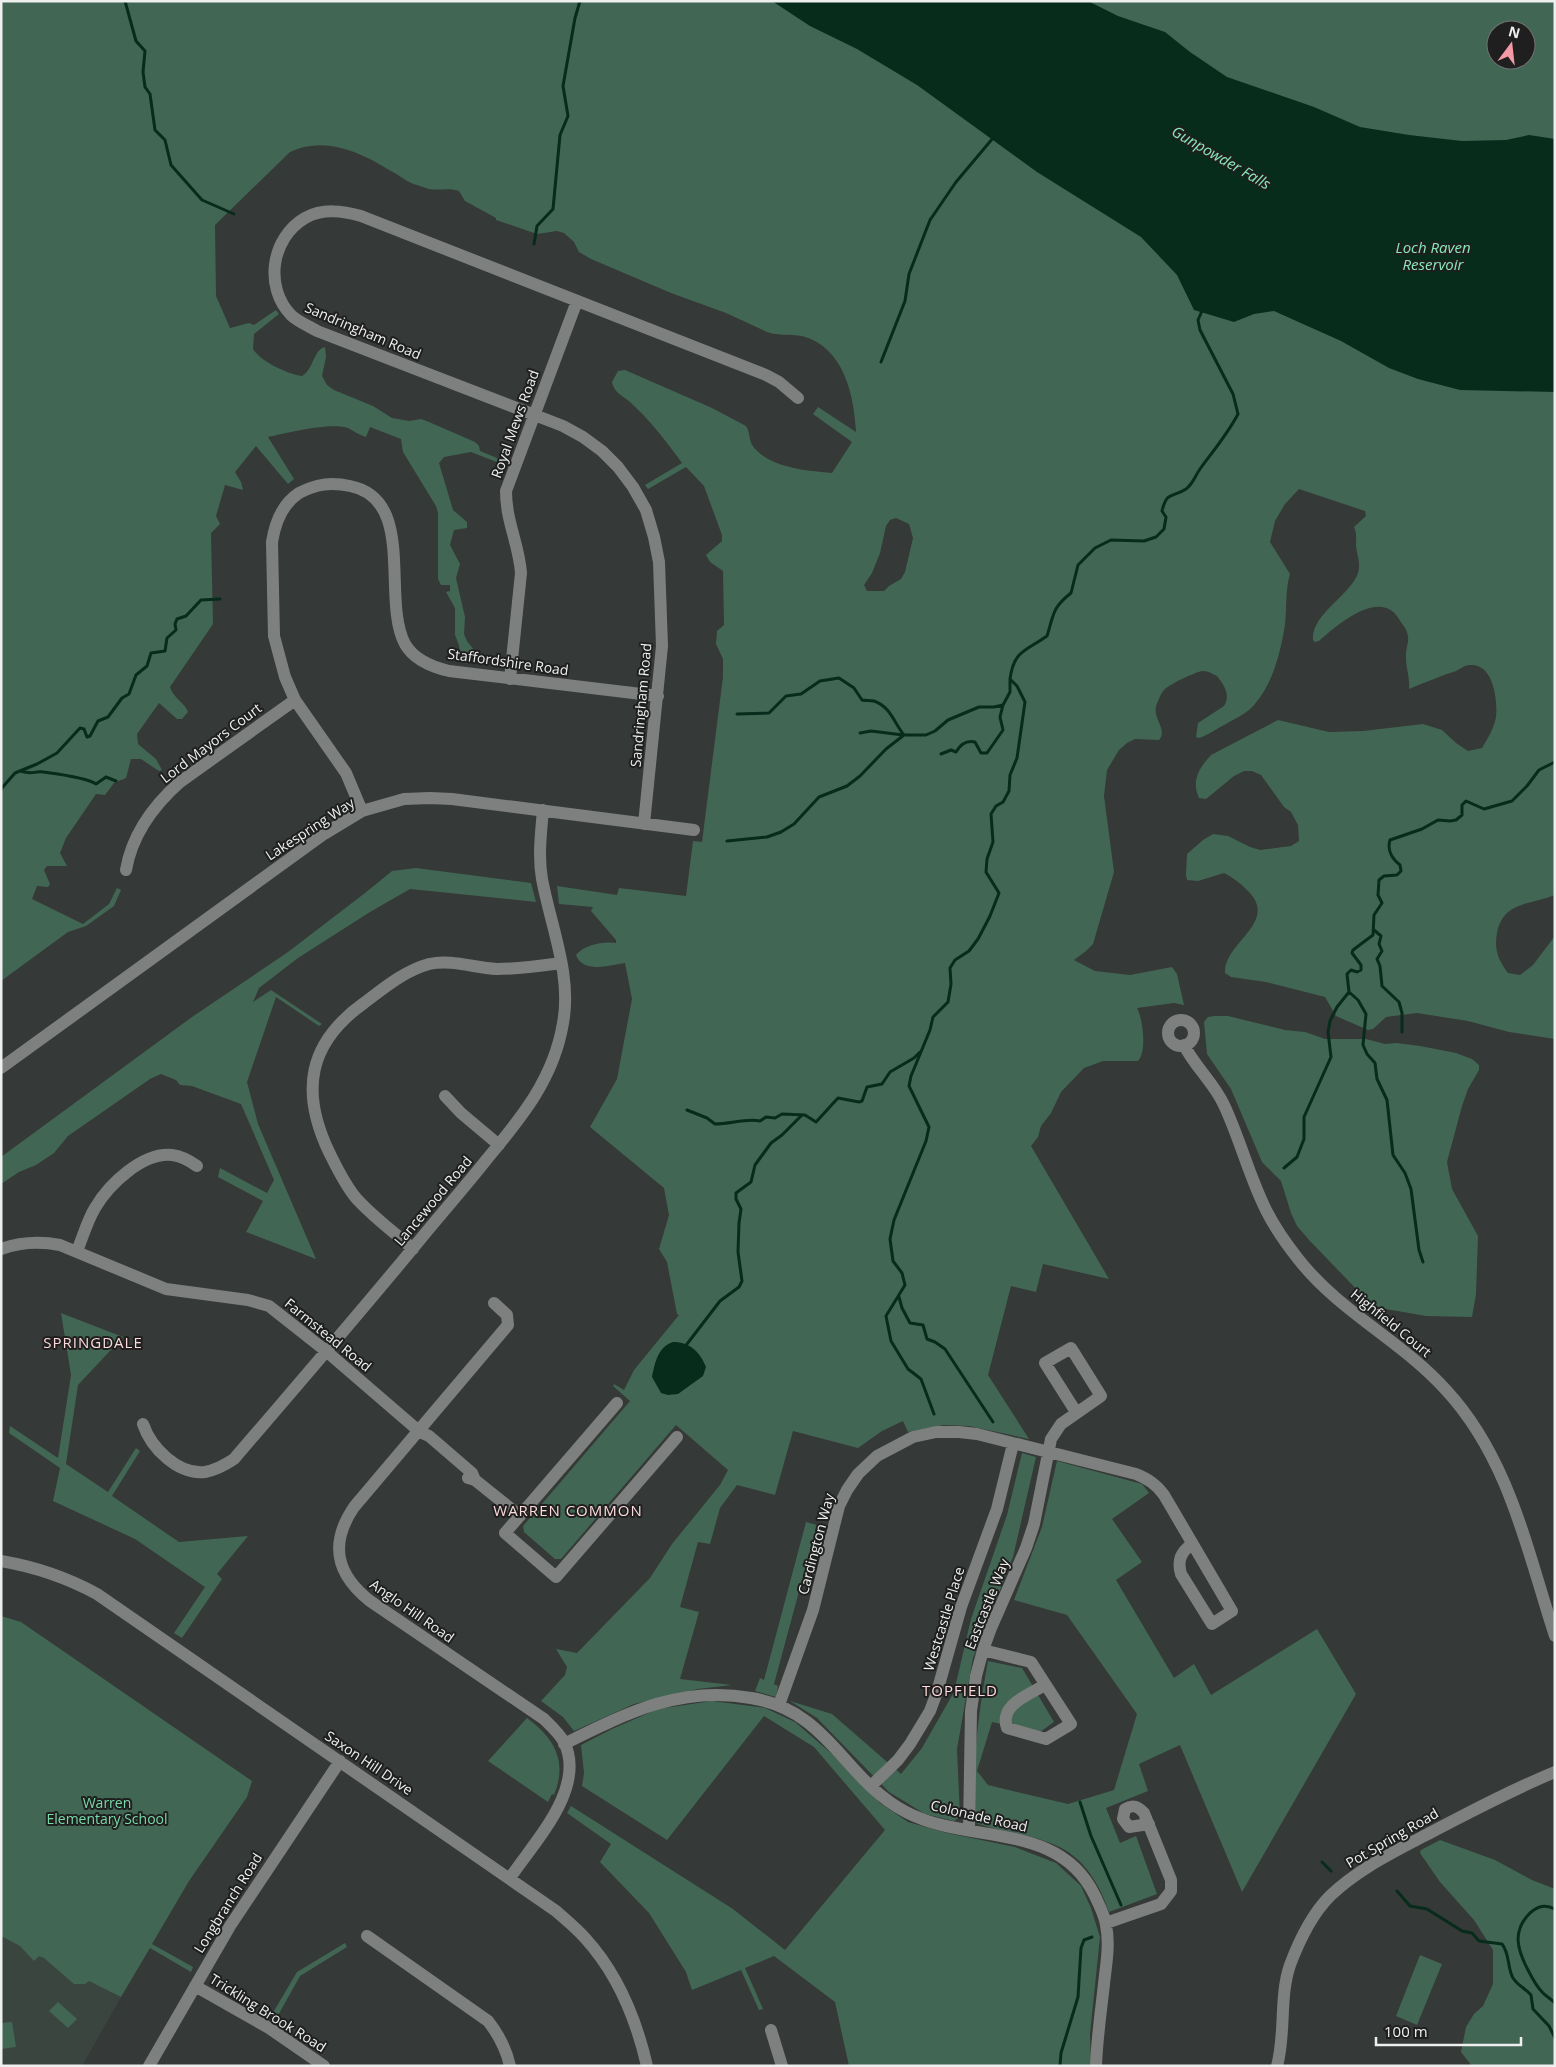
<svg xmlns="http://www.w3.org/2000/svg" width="1556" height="2067" font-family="'Open Sans',sans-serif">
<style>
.built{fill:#3b453f}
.green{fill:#426654;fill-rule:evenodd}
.water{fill:#072c1c}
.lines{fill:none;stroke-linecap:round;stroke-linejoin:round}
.stream{stroke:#072c1c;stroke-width:3}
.minor{stroke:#7e807f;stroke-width:12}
.labels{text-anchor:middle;stroke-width:4;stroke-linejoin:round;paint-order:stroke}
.street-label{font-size:14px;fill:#eef0ef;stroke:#1e1f1e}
.park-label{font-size:14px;fill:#79d9a9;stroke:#1e1f1e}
.water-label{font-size:15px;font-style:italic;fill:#88e8b8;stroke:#1e1f1e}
.neighbourhood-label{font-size:15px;letter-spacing:1px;fill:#fcd9dc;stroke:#1e1f1e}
</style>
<rect width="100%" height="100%" fill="#353937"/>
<path class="built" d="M 1,1936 L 121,1997 L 82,2066 L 1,2066 Z"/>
<path class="green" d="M 1,1 L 1555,1 L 1555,895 C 1531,905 1503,901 1497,933 C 1494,949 1498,960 1508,973 L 1520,975 L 1533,965 L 1555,936 L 1555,1039 L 1509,1032 L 1468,1021 L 1417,1013 L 1386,1017 L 1373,1029 L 1368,1030 L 1336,1016 L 1325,997 L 1266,982 L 1231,977 L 1225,973 C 1223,942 1282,922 1246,889 C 1240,883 1232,877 1224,873 L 1198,881 L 1187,880 L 1186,875 L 1187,854 L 1203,840 L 1213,834 L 1228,836 L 1250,847 L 1260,850 L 1291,846 L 1299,841 L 1298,825 L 1291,812 L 1284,807 L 1261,775 L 1252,771 L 1244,771 L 1234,776 L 1206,799 L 1199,798 C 1191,781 1199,768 1211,755 L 1278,720 L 1329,732 L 1363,731 L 1423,724 L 1442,730 L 1456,743 L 1468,751 L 1482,748 C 1488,738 1494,728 1496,717 C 1498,699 1493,663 1470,665 C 1465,665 1460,669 1456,671 C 1440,676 1424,683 1409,689 C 1410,677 1406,669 1406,658 C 1405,651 1409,643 1408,636 C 1407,629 1402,624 1399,619 C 1380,587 1336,626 1319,641 L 1315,642 L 1313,640 C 1311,614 1350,596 1358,573 C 1361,563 1357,555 1356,546 C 1356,539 1357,534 1354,527 L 1366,516 L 1365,511 L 1299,489 L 1285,504 L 1275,521 L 1270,542 L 1290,574 C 1285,591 1287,607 1285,624 C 1281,651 1273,684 1254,705 C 1246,714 1236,718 1226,724 C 1217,728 1209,735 1199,738 L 1196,737 L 1198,723 L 1224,706 C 1231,695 1224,685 1217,676 C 1213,674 1208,671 1203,671 C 1195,672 1170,684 1164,690 C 1161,693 1157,703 1156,707 C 1153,719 1168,730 1159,740 L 1135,739 L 1127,743 L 1119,750 L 1107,770 L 1104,796 L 1114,872 L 1093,944 L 1086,951 L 1074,960 L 1095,971 L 1130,975 L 1172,967 L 1177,974 L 1184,1005 L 1174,1003 L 1137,1008 C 1143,1019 1147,1052 1138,1061 L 1103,1061 L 1084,1068 L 1061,1092 L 1051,1113 L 1041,1126 L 1038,1137 L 1031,1146 L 1109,1279 L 1043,1264 L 1036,1292 L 1011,1286 L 988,1375 L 1029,1439 L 969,1426 L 944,1425 L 908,1432 L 903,1421 L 882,1431 L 858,1448 L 793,1431 L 775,1495 L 737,1485 L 720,1508 L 710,1544 L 698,1542 L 680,1607 L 699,1612 L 680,1679 L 732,1685 L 698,1689 L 634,1704 L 574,1731 L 563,1717 L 541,1701 L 565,1675 L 567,1667 L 556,1649 L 577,1653 L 650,1578 L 672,1544 L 720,1485 L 728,1470 L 676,1425 L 561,1559 L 555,1559 L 524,1532 L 523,1526 L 630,1401 L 613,1386 L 614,1384 L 624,1390 L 634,1370 L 679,1315 L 677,1314 L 667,1262 L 659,1249 L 669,1215 L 664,1188 L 590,1127 L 617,1079 L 632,999 L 625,963 C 610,965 583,974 576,955 C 585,944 604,941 616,943 L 616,940 L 591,911 L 593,907 L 559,904 L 557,886 L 617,895 L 619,888 L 686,896 L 693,841 L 702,842 L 723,677 L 723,659 L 716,644 L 717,631 L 724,625 L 723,571 L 710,562 L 706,555 L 722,541 L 722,535 L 704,486 L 686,467 L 648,489 L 645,485 L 682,463 C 666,441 650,420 630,402 C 622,395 614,393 612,382 L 618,371 L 625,370 L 712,408 L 746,426 C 750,432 749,439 752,445 C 768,468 807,471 832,473 L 852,442 L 813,414 L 818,407 L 856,432 C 854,395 844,347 802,336 C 790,334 778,336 767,332 L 726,313 L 671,293 L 591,259 L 579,252 L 574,242 L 564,233 L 557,231 L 537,234 L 496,220 L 496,218 L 465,201 L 459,191 C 449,187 440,191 429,189 C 423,187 416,185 411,183 C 404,180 398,174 391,171 C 362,153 325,135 290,152 L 215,225 L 216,296 L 230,328 L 249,323 L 254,325 L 276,310 L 279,314 L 254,334 L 253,349 C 261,362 288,374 302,376 C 314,369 313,350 325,347 L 326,357 L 322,376 L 327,385 L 334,390 L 373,406 L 392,418 L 409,421 L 421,419 L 429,422 L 475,442 L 479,446 L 480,451 L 504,461 L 502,464 L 471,452 L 444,457 L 439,463 L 453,510 L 467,522 L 467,528 L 454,530 L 450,545 L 460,564 L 456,578 L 465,617 L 464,634 L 467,641 L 474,650 L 482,654 L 484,661 L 468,657 L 467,664 L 460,661 L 459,645 L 455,635 L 455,608 L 446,592 L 450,591 L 450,585 L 441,585 L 438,579 L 438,513 L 436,506 L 403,452 L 401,439 L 370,427 L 366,437 C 359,435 354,431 348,428 C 331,422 287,433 268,437 L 294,479 L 288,484 L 256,446 L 235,472 L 241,482 L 243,490 L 225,485 L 216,516 L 220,524 L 211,533 L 213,624 L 170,687 C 173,698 185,703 188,712 L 182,719 L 177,719 L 159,703 L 137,734 L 138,744 L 156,759 L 162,770 L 159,771 L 141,759 L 131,759 L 126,778 L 114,783 L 105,795 L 96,794 L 66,838 L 60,853 L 67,866 L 47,866 L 44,870 L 50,884 L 48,887 L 37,886 L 32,899 L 83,924 L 109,904 L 117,888 L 121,890 L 114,906 L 86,926 L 68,932 L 1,981 ZM 1496,30 L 1526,30 L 1526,60 L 1496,60 ZM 896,518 L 909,524 L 913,538 L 905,572 L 901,579 L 889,586 L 884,591 L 867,591 L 864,585 L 872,573 L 880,553 L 886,526 L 890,520 Z
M 416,868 L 531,883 L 536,902 L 410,889 L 370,912 L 298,958 L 259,988 L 253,1002 L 271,990 L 322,1024 L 319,1026 L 276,997 L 247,1082 L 258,1124 L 316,1259 L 246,1232 L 263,1201 L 218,1177 L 220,1168 L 267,1193 L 274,1180 L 241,1104 L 192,1086 L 180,1085 L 176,1080 L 161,1074 L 150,1079 L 68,1136 L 54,1153 L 36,1165 L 19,1172 L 1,1184 L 1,1157 L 192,1017 L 288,952 L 365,893 L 392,871 Z
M 1214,1016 L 1228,1016 L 1285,1030 L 1305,1032 L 1325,1039 L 1366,1039 L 1385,1044 L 1397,1043 L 1420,1046 L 1456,1053 L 1472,1059 L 1479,1065 L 1479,1070 L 1468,1089 L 1462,1106 L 1447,1162 L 1452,1189 L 1478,1236 L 1476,1294 L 1472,1317 L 1426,1316 L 1380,1308 L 1363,1296 L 1310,1241 L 1297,1226 L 1291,1213 L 1281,1181 L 1262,1162 L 1231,1089 L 1207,1054 L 1204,1022 L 1208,1017 Z
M 61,1313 L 123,1337 L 78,1385 L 66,1464 L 108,1492 L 136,1448 L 140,1451 L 112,1496 L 179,1542 L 248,1536 L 217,1574 L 222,1579 L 182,1638 L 174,1633 L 205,1587 L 135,1539 L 53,1501 L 60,1468 L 9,1433 L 10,1426 L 58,1458 L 71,1375 Z
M 1022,1453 L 1036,1457 L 1013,1557 L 973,1658 L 957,1749 L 960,1817 L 954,1821 L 925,1814 L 889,1792 L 817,1718 L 790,1701 L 832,1714 L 901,1774 L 922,1748 L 954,1692 L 971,1619 L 1007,1515 Z
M 1057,1461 L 1142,1484 L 1149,1493 L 1112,1519 L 1142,1562 L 1116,1580 L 1174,1678 L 1194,1664 L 1211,1695 L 1317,1629 L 1356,1694 L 1242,1892 L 1180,1745 L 1139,1764 L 1148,1791 L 1106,1808 L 1120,1843 L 1136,1836 L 1157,1894 L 1109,1912 C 1101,1888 1087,1863 1065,1850 C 1055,1844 1040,1839 1028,1836 C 1011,1831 993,1830 976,1823 C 971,1769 978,1714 988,1661 L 1022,1668 L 1054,1722 L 1040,1732 L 992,1722 L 977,1771 L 988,1785 L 1068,1804 L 1114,1790 L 1137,1714 L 1067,1615 L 1014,1600 L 1042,1527 Z
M 806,1522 L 817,1525 L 774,1684 L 778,1686 L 776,1697 L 755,1691 L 760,1678 L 764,1680 Z
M 1,1616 L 21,1622 L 252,1781 L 247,1797 L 189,1881 L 152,1944 L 193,1967 L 191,1972 L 150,1948 L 121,1997 L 89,1981 L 85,1984 L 74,1984 L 44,1958 L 39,1956 L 34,1961 L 20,1946 L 1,1936 Z
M 712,1701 L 765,1708 L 795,1722 L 832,1754 L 880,1803 L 908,1822 L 947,1833 L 1015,1847 L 1056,1863 L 1081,1886 L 1091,1908 L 1100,1937 L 1090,2034 L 1091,2066 L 849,2066 L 835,2002 L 774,1956 L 745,1968 L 763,2009 L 759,2010 L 741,1970 L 692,1990 L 686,1972 L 649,1913 L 600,1862 L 611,1844 L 567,1813 L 571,1806 L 733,1909 L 785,1950 L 885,1830 L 814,1747 L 764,1716 L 667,1840 L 582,1786 L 584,1773 L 581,1745 L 612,1729 L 658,1709 Z
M 527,1718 C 554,1738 568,1761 554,1795 L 552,1794 L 548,1802 L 488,1761 Z
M 1440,1840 L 1495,1860 L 1532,1880 L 1555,1889 L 1555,2066 L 1472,2066 L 1461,2052 L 1466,2027 L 1474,2014 L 1483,2006 L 1493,1984 L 1493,1950 L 1474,1920 L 1440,1882 L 1420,1853 L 1421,1850 Z
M 345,1943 L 347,1947 L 300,1976 L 276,2019 L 271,2016 L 297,1972 Z
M 1420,1955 L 1442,1964 L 1417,2025 L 1396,2016 Z
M 58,2002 L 77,2019 L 68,2028 L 49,2011 Z
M 12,2022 L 16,2047 L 1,2049 L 1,2023 Z"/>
<path class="water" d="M 772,1 L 1088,1 L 1118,16 L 1165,32 L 1190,52 L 1227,77 L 1314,107 L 1360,127 L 1409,135 L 1462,141 L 1506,140 L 1529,135 L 1555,139 L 1555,392 L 1460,390 L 1418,379 L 1389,368 L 1341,341 L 1274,311 L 1254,314 L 1234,322 L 1194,310 L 1177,275 L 1141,237 L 1037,172 L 917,85 L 857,49 L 810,26 Z
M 673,1342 C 690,1342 700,1352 706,1367 L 703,1376 L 678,1394 L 668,1395 L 661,1393 L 652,1377 C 655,1362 658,1347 673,1342 Z"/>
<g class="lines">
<path class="stream" d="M 125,1 L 136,41 L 145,51 L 143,72 L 145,87 L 150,94 L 155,130 L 165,140 L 171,165 L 202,200 L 234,214
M 534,244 L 537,226 L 553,209 L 560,135 L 568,116 L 563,86 L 575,18 L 580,1
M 881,362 L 905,301 L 909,274 L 930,220 L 956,182 L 993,138
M 737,714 L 769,713 L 786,696 L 801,694 L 820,681 L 839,678 L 854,688 L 862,700 C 866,701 870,700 874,701 C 891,707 894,723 904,735
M 860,733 L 871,731 L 903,735
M 941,754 L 951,750 L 956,752 C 960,745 966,740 975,742 L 981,753 L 987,753 L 1003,730 L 1000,717 L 1003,705
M 20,771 C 33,775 33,771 43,772 C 57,774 85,777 96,784 L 106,777 L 116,781
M 1,789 L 15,773 L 37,764 L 57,753 L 80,728 L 84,729 L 87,737 L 90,736 L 98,721 L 108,717 L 122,698 L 129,694 L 136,675 L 147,666 L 151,653 L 165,651 L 167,638 L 176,630 L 175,624 L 177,619 L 186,616 L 201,600 L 220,599
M 727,841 L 767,837 L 781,832 L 794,824 L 819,797 L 847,786 L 860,776 L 886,749 L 904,735 L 926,735 L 935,731 L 948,720 L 979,707 L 994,707 L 1003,705 L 1010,692 L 1010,679
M 1374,930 L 1381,936 L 1379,944 L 1382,951 L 1377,959 L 1380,966 L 1382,986 L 1399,1002 L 1402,1013 L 1402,1032
M 1349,992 L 1358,1000 L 1366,1014 L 1363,1045 L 1367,1054 L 1375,1063 L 1377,1079 L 1387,1100 L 1393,1155 L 1405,1173 L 1411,1189 L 1419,1250 L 1423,1262
M 687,1110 L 707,1118 L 715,1124 C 731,1124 746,1118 760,1121 L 766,1117 L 775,1118 L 782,1114 L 805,1115 L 816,1122 L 838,1098 L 859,1102 L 862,1101 L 867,1087 L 882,1084 L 890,1072 L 914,1058 L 920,1052
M 1284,1168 L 1297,1157 L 1304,1139 L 1304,1117 L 1331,1057 L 1328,1032 L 1330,1021 L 1337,1007 L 1349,992 L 1347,974 L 1351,970 L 1357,972 L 1361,970 L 1361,965 L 1352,953 L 1353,950 L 1373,935 L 1374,915 L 1382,903 L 1378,895 L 1379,880 L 1384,876 L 1397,875 L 1401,871 L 1400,865 C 1392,859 1387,850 1390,840 L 1422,829 L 1438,820 L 1450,821 L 1456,820 L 1462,815 L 1462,805 L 1466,801 L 1484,809 L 1512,801 L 1527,786 L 1539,770 L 1555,762
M 899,1297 L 902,1308 L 910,1323 L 923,1325 L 927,1339 L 935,1342 L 945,1349 L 993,1422
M 687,1344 L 720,1301 L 739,1287 L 742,1281 L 738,1252 L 739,1223 L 741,1209 L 736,1199 L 736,1193 L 751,1182 L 755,1165 L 771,1143 L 782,1135 L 802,1115
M 934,1414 L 921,1379 L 908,1369 L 891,1341 L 886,1316 L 905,1285 L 902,1273 L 893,1261 L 890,1239 L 894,1220 L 926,1141 L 929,1127 L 909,1086 L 911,1076 L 930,1030 L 933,1017 L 948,1002 L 951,984 L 950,968 L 955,960 L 969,951 L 978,939 L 990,916 L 999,893 L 986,872 L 987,859 L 993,842 L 991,814 L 996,806 L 1003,802 L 1009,791 L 1010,775 L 1017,758 L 1025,702 L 1017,686 L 1010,679 C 1014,650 1026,651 1047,636 C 1054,614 1052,608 1071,593 L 1078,565 L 1095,548 L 1111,540 L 1144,541 L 1156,537 L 1164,529 L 1166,517 L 1162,511 C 1167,490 1173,498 1186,489 C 1193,484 1195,476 1200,469 C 1213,451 1227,435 1238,414 L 1233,394 L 1200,330 L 1198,320 L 1202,311
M 1080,1802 L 1091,1836 L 1121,1905
M 1322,1862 L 1331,1871
M 1397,1891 L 1410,1906 L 1427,1909 L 1462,1931 L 1472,1933 L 1479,1941 L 1502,1944 C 1510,1954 1507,1967 1513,1978 C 1518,1986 1525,1988 1531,1995 L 1533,2009 L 1549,2026 L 1555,2038
M 1555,1909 C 1545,1904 1538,1906 1530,1913 C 1512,1931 1517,1949 1528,1970 C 1532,1978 1537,1987 1543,1993 C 1547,1997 1551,1999 1555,2003
M 1060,2066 L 1061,2053 L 1078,1997 L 1081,1948 L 1084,1940 L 1092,1937"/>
<path class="minor" d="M 510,679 L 521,573 C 519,544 506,522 506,491 L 577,301
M 362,811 L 346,773 L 295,700 L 285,677 L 274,636 L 272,542 C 275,523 282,504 299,493 C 316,484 331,482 350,486 C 417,499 381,599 405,644 C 414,660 432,667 449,671 L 658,696
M 644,824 L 662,646 L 659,562 L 654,537 L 646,510 L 633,487 L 618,467 L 602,451 L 583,437 L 563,426 L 317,331 C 309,326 298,322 291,315 C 264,287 271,238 305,218 C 323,208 343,211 361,216 L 766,375 L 779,382 L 798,398
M 126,870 C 132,835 154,805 180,782 L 295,700
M1168 1033a13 13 0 1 1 26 0a13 13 0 1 1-26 0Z
M 1184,1045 C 1195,1067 1214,1083 1224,1105 C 1240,1139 1249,1176 1266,1210 C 1275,1228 1287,1245 1299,1260 C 1340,1312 1402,1341 1446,1390 C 1509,1458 1527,1550 1555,1636
M 1,1068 L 324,834 L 362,811 L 404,799 L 430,798 L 452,799 L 694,830
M 445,1096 L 461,1113 L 499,1145
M 1,1249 C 21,1242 39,1241 60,1245 L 166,1289 L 248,1300 L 269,1306 L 326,1351 L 420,1432 L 429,1436 L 472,1473 L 475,1480
M 413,1249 C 394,1232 373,1217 356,1198 C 345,1185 337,1168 329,1152 C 300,1091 308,1043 364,1003 C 384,988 404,971 429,964 C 452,959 474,968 497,969 C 519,969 539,966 561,963
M 77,1251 C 83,1237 87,1221 95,1208 C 109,1184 143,1152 172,1155 C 181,1156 190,1161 197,1166
M 494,1303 L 507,1315 L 508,1325 L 354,1507 C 329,1544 336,1574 370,1601 L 544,1719 C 551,1726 559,1733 564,1742 C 587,1788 534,1842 510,1878
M 617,1403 L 505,1533 L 556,1577 L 677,1437
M 143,1424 C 151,1448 178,1475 205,1472 C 216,1470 225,1465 234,1459 C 299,1383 365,1307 428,1230 C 448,1206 468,1183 487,1159 C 522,1117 554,1078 563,1023 C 572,975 551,927 542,879 C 538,856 541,833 543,810
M 468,1478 L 475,1480 L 520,1516
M 1,1561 C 36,1567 66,1577 97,1594 L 556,1911 C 566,1920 576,1928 585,1938 C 618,1974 636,2018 647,2066
M 983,1650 L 1031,1662 L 1071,1724 L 1046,1739 L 1007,1728 C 999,1705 1028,1695 1045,1685
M 779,1705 L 813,1610 L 839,1506 L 847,1490 L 858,1474 L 877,1456 L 913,1437 L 936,1432 L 959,1432 L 977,1434 L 1136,1474 C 1148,1479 1156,1484 1164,1495 L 1232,1611 L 1212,1624 L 1181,1574 C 1177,1560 1181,1552 1192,1544
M 564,1744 C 625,1714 680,1685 751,1698 C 830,1711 843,1779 906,1812 C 968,1845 1059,1820 1095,1896 C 1099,1905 1105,1916 1106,1925 C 1110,1945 1106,1965 1104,1984 C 1101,2011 1097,2038 1096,2066
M 871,1786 L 898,1760 L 910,1744 L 930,1711 L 937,1692 L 961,1607 L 997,1509 L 1013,1444
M 969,1830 L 971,1711 L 976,1676 L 983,1650 L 991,1628 L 1026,1548 L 1034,1524 L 1051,1439 L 1061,1424 L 1101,1396 L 1071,1348 L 1045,1363 L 1076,1412
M 1106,1923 L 1161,1904 L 1171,1891 L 1171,1880 L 1144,1813 C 1138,1806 1133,1804 1125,1809 L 1123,1819 L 1129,1827 L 1149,1824
M 367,1936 L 488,2021 C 499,2035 506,2048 510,2066
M 195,1986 L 269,2028 L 324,2066
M 771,2030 L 782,2066
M 149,2066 L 230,1926 L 340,1761
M 1277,2066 C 1286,2033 1279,1997 1290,1965 C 1299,1941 1312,1914 1330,1896 C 1357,1870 1390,1854 1422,1837 C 1466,1814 1509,1791 1555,1772"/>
</g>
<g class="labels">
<g class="street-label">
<text transform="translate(363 331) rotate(23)" y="5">Sandringham Road</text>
<text transform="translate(515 424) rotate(-70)" y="5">Royal Mews Road</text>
<text transform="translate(508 662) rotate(8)" y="5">Staffordshire Road</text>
<text transform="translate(641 705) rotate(-85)" y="5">Sandringham Road</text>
<text transform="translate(211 743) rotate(-37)" y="5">Lord Mayors Court</text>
<text transform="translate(310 829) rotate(-33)" y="5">Lakespring Way</text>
<text transform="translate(433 1201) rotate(-50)" y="5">Lancewood Road</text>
<text transform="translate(1391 1323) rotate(39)" y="5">Highfield Court</text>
<text transform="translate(328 1335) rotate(39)" y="5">Farmstead Road</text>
<text transform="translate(816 1544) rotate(-75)" y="5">Cardington Way</text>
<text transform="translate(987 1604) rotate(-68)" y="5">Eastcastle Way</text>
<text transform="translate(412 1611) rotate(35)" y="5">Anglo Hill Road</text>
<text transform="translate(944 1619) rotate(-73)" y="5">Westcastle Place</text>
<text transform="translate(369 1763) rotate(34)" y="5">Saxon Hill Drive</text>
<text transform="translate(979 1816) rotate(13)" y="5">Colonade Road</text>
<text transform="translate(1392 1838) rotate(-30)" y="5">Pot Spring Road</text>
<text transform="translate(228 1903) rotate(-58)" y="5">Longbranch Road</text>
<text transform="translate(268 2013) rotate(32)" y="5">Trickling Brook Road</text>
</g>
<g class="park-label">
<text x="107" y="1808">Warren<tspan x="107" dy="16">Elementary School</tspan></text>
</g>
<g class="water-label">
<text transform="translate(1221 158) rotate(30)" y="5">Gunpowder Falls</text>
<text x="1433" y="253">Loch Raven<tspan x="1433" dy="17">Reservoir</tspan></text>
</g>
<g class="neighbourhood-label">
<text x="93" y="1348">SPRINGDALE</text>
<text x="568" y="1516">WARREN COMMON</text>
<text x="960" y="1696">TOPFIELD</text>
</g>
</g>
<rect width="1556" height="2067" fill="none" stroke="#eef0ef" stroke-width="5"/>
<g transform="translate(1511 45) rotate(15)"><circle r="24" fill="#1e1f1e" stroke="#717372"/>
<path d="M0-4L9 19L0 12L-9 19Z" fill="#f49aa6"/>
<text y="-8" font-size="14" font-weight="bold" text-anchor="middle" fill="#eef0ef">N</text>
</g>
<path d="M1376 2037v8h145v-8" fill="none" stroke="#eef0ef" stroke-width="2.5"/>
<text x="1384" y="2037" font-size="15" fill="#eef0ef" stroke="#1e1f1e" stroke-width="4" paint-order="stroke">100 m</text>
</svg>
